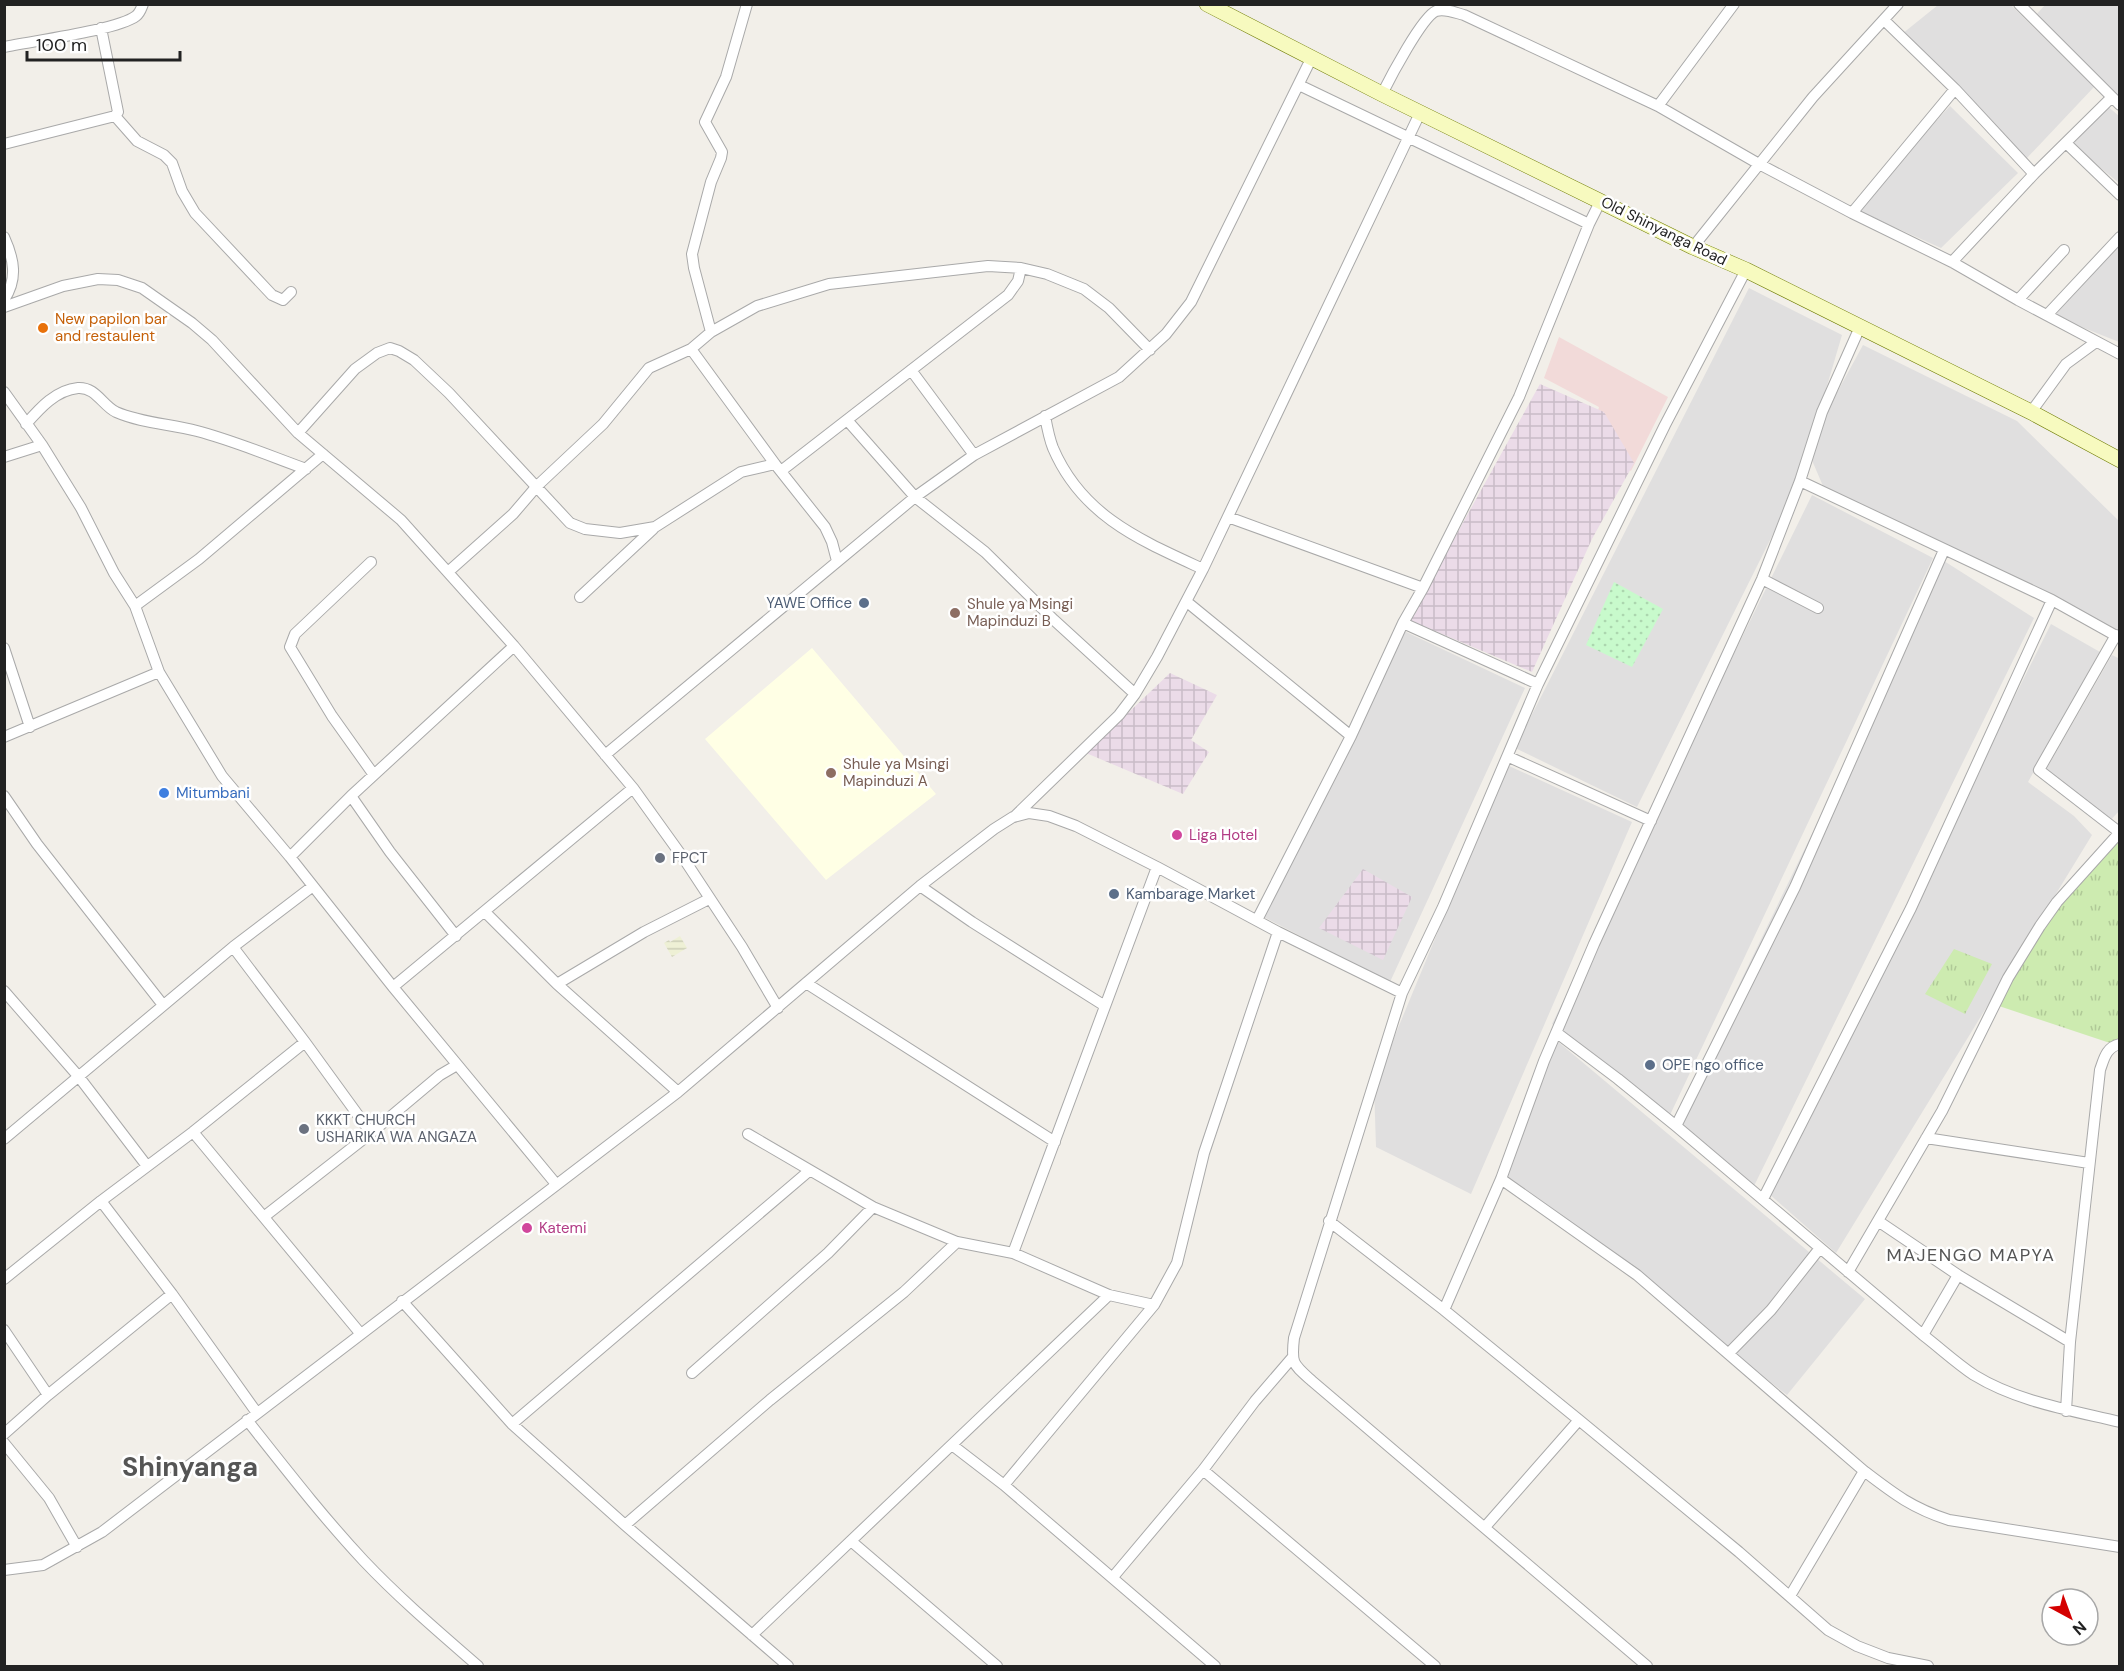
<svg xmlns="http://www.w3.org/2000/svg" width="2124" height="1671" font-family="'DM Sans',sans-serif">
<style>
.residential{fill:#e0dfdf}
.commercial{fill:#f2dad9}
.industrial{fill:url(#industrial-grid)}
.education{fill:#ffffe5}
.farmland{fill:url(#farmland-rules)}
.grass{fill:url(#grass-tufts)}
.park{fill:url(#park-dots)}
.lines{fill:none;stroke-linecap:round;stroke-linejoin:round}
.street-casing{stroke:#a9a9a9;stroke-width:12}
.secondary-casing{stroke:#707d05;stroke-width:16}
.street{stroke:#fff;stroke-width:10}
.secondary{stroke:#f7fabf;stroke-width:15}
.food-dot{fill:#e8710a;stroke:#fff;stroke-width:2}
.service-dot{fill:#5c6f8a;stroke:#fff;stroke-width:2}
.education-dot{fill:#8d6e63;stroke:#fff;stroke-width:2}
.shop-dot{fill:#3f7fe0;stroke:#fff;stroke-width:2}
.hotel-dot{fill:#d1479c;stroke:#fff;stroke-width:2}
.worship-dot{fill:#6b7280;stroke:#fff;stroke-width:2}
.labels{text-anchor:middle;stroke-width:5;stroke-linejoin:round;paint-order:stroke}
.street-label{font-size:15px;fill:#222;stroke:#fff}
.food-label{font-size:15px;fill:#c56008;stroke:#fff;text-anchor:start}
.service-label{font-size:15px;fill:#4e5e75;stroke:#fff;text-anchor:start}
.education-label{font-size:15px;fill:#785e54;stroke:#fff;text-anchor:start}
.shop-label{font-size:15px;fill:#366cbe;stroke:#fff;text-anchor:start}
.hotel-label{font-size:15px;fill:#b23c85;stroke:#fff;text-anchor:start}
.worship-label{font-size:15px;fill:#5b616d;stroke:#fff;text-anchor:start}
.quarter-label{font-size:18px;letter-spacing:1.5px;fill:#555;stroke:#fff}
.town-label{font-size:27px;font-weight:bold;fill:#555;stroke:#fff}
</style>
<defs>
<pattern id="industrial-grid" width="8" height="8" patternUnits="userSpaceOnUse" patternTransform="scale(1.5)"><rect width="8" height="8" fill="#ebdbe8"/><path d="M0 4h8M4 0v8" fill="none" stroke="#c9bcc7"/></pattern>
<pattern id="farmland-rules" width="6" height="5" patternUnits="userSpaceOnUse" patternTransform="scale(1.5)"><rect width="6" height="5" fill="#eef0d5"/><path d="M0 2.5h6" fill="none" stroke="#ccceb7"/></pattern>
<pattern id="grass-tufts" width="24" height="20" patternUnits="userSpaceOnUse" patternTransform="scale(1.5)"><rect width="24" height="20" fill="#cdebb0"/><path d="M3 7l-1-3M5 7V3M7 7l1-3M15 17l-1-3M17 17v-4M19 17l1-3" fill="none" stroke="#b0c997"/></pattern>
<pattern id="park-dots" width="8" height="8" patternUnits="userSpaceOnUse" patternTransform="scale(1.5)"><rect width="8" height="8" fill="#c8facc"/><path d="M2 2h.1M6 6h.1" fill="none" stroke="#acd6af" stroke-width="1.8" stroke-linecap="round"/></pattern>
</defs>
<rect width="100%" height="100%" fill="#f2efe9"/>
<path class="residential" d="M 1938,5 L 2011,5 L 2094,87 L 2026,159 L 1897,38 Z
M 2045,5 L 2119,5 L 2119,101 L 2035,16 Z
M 2105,104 L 2119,116 L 2119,183 L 2069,142 Z
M 1950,106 L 2018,173 L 1941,248 L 1854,209 Z
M 2119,244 L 2119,342 L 2054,316 Z
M 1749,288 L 1842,335 L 1798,484 L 1637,807 L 1515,748 Z
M 1863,345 L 2017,421 L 2119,521 L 2119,644 L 2045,599 L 1823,486 L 1811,458 L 1815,433 Z
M 1812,495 L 1933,558 L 1670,1115 L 1552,1024 Z
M 1944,561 L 2034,618 L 1753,1188 L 1673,1121 Z
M 2051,624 L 2100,652 L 2028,782 L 2074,816 L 2092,835 L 1836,1253 L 1767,1192 Z
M 1404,631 L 1525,688 L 1390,982 L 1262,916 Z
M 2112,655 L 2120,659 L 2119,811 L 2109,822 L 2043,775 Z
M 1507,765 L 1632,822 L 1471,1194 L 1376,1147 L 1374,1086 Z
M 1550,1035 L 1865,1299 L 1787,1395 L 1498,1172 Z"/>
<path class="commercial" d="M 1559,337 L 1668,397 L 1631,471 L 1590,441 L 1599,407 L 1544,378 Z"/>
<path class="industrial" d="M 1540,384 L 1604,412 L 1634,463 L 1592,539 L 1532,672 L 1409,620 Z
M 1170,673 L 1217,695 L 1191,740 L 1209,752 L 1183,794 L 1086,753 Z
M 1363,869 L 1412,897 L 1383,960 L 1319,928 Z"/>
<path class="education" d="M 812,648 L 936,794 L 826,880 L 705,739 Z"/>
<path class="farmland" d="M 680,936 L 687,948 L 672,957 L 664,943 L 669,940 L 670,942 Z"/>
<path class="grass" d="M 2119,834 L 2119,1046 L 1993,1004 L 2046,918 Z
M 1954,949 L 1992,964 L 1965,1014 L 1925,994 Z"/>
<path class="park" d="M 1614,582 L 1663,609 L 1632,667 L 1586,645 Z"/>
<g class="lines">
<defs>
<path id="street" d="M 2019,4 L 2120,105
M 1884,20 L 1955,89 L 2034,174
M 4,47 C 32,41 118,30 136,16 C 140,13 141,9 143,4
M 1299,85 L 1589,224
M 1382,94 C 1390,78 1422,17 1436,11 C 1445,8 1456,13 1464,15 L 1658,106 L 1759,164 L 1852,213 L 1952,262 L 2018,300 L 2120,354
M 1658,106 L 1734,4
M 115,116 L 137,141 L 164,155 L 172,163 L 182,191 L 195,213 L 272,295 L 283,300 L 291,292
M 2066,143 L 2120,195
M 4,144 L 115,116 L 118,112 L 101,28
M 1852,213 L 1955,89
M 4,237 C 14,259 18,279 4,300
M 1693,247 L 1813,97 L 1898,4
M 1952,262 L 2034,174 L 2112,97
M 2018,300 L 2064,250
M 4,307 L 63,286 L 98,279 L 118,280 L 142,288 L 192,323 L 212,340 L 298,433 L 401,520 L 514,646 L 633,788 L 684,859 L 742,947 L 778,1008
M 2047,315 L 2120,237
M 711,332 L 694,268 L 692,254 L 711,182 L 721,158 L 722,152 L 705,122 L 726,77 L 747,4
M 691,349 L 775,464 L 825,527 L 832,542 L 837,561
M 911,370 L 974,455
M 4,392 L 42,445 L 81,508 L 114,573 L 135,606 L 159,672 L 222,776 L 290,857 L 393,987 L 556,1184
M 2031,412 L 2066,364 L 2096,342
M 1045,416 C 1047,427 1049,438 1053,448 C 1082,516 1140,540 1203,569
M 847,420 L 915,497 L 985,552 L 1054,620 L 1135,694
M 26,424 C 40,408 56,390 78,388 C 96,387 102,405 116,412 C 141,423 171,424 197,431 C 235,441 270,456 306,469
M 298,433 L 355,369 L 377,353 L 390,348 L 399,351 L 414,360 L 449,393 L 570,523 L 585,529 L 620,533 L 655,527 L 741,472 L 775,464
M 4,457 L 42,445
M 781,471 L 1008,295 L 1018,281 L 1021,268
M 1800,481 L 2052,600 L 2120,638
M 1228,517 L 1423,588
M 371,562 L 295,634 L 290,647 L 332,716 L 374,775
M 448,572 L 513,514 L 537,486 L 603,424 L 649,368 L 691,349 L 711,332 L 757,306 L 829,284 L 988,266 L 1021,268 L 1047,274 L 1084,289 L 1109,308 L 1150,350
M 1762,579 L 1818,608
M 580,597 L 653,529
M 1187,602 L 1351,736
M 135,606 L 199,559 L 323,454
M 1403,623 L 1538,684
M 2116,635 L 2039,770 L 2119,832
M 4,648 L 30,727
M 4,737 L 159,672
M 605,755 L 915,497 L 974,455 L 1119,377 L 1166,334 L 1191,302 L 1311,59
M 1509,757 L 1651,821
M 4,796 L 37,844 L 163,1005
M 351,796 L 390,852 L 456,936
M 1014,817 L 1119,715 L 1135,694 L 1157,657 L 1203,569 L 1420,113
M 290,857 L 351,796 L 514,646
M 920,886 L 972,922 L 1105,1006
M 485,912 L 557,984 L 678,1092
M 1257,920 L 1351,736 L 1403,623 L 1423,588 L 1519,397 L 1589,224 L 1601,200
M 233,947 L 305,1042 L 371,1133
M 806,983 L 1055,1142
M 557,984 L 644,932 L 709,899
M 393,987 L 633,788
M 4,991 L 79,1077 L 147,1166
M 1557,1033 L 1618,1079 L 1676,1126 L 1923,1335 C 1940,1348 1956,1363 1974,1375 C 2018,1402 2070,1410 2120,1422
M 1676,1126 L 1795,887 L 1944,550
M 193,1132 L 360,1333
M 748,1134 L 873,1207 L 957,1242 L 1013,1253 L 1109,1295 L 1154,1305
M 1926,1138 L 2089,1163
M 4,1139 L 233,947 L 313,886
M 1501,1179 L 1637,1275 L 1864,1471 C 1894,1494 1912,1508 1949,1520 L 2120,1547
M 1763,1199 L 1911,908 L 2052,600
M 101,1201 L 172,1294 L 257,1413
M 265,1216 L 371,1133 L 440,1075 L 457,1065
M 1329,1221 L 1444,1310 L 1579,1420 L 1739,1552 L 1828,1630 L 1857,1646 L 1888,1658 L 1928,1666
M 1878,1221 L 1958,1275 L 2070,1342
M 1013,1253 L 1157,867
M 1848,1272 L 1942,1111 L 2008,978 L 2040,926 L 2057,902 L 2120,832
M 4,1279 L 101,1201 L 193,1132 L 305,1042
M 402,1301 L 512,1424 L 625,1525 L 788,1666
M 1444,1310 L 1501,1179 L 1544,1061 L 1594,944 L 1762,579 L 1800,481 L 1822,412 L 1860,327
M 4,1330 L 48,1395
M 1923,1335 L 1958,1275
M 1729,1353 L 1771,1310 L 1820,1248
M 692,1373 L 828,1253 L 873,1207
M 2066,1411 L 2070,1342 L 2100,1070 C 2104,1059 2106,1047 2120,1044
M 247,1420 C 285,1468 322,1516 364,1561 C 399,1598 439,1632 478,1666
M 512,1424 L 809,1171
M 4,1434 L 48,1395 L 172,1294
M 4,1443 L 49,1498 L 77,1547
M 952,1445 L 1004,1485 L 1215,1666
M 1203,1470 L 1435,1666
M 1004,1485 L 1154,1305 L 1177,1263 L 1204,1153 L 1278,932
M 625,1525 L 770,1400 L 904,1292 L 957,1242
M 1485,1527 L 1579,1420
M 851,1541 L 997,1666
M 4,1570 L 43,1565 L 102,1532 L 678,1092 L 920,886 L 994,829 L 1013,817 L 1029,813 L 1049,816 L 1076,826 L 1157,867 L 1278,932 L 1402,993
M 1113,1577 L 1203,1470 L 1255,1401 L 1292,1358
M 1790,1596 L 1864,1471
M 752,1635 L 1109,1295
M 1647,1666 L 1312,1381 C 1293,1364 1291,1364 1294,1338 L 1402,993 L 1443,907 L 1538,684 L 1665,425 L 1746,270"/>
<path id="secondary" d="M 1207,4 L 1382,94 L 1693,247 L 1746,270 L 2031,412 L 2120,460"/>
</defs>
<use href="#street" class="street-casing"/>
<use href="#secondary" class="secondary-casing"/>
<use href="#street" class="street"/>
<use href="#secondary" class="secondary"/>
</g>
<circle class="food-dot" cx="43" cy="328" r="6"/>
<g class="service-dot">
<circle cx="864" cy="603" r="6"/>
<circle cx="1114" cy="894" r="6"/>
<circle cx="1650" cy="1065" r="6"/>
</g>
<g class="education-dot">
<circle cx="955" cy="613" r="6"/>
<circle cx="831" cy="773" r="6"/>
</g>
<circle class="shop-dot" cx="164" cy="793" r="6"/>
<g class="hotel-dot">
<circle cx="1177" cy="835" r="6"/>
<circle cx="527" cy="1228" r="6"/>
</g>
<g class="worship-dot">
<circle cx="660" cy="858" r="6"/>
<circle cx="304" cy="1129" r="6"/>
</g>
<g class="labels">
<g class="street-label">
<text transform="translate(1664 231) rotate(26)" y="5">Old Shinyanga Road</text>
</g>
<g class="food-label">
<text x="55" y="324">New papilon bar<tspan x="55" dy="17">and restaulent</tspan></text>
</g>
<g class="service-label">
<text x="852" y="608" text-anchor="end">YAWE Office</text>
<text x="1126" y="899">Kambarage Market</text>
<text x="1662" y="1070">OPE ngo office</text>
</g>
<g class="education-label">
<text x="967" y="609">Shule ya Msingi<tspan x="967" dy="17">Mapinduzi B</tspan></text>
<text x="843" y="769">Shule ya Msingi<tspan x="843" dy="17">Mapinduzi A</tspan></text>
</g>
<g class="shop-label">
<text x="176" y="798">Mitumbani</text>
</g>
<g class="hotel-label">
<text x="1189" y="840">Liga Hotel</text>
<text x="539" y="1233">Katemi</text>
</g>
<g class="worship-label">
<text x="672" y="863">FPCT</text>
<text x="316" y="1125">KKKT CHURCH<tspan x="316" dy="17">USHARIKA WA ANGAZA</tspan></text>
</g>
<g class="quarter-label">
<text x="1971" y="1261">MAJENGO MAPYA</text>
</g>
<g class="town-label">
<text x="190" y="1476">Shinyanga</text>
</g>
</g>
<rect width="2124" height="1671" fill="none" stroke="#222222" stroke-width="12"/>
<g transform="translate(2070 1617) rotate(139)"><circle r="28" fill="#ffffff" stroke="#a7a7a7" stroke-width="1.5"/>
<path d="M0-4.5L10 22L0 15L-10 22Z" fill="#d40000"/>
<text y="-9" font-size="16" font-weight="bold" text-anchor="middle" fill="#222222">N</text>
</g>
<path d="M27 51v9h153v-9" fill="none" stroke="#222222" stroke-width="3"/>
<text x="36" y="51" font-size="18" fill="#222222" stroke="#ffffff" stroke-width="4.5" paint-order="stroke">100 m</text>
</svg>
